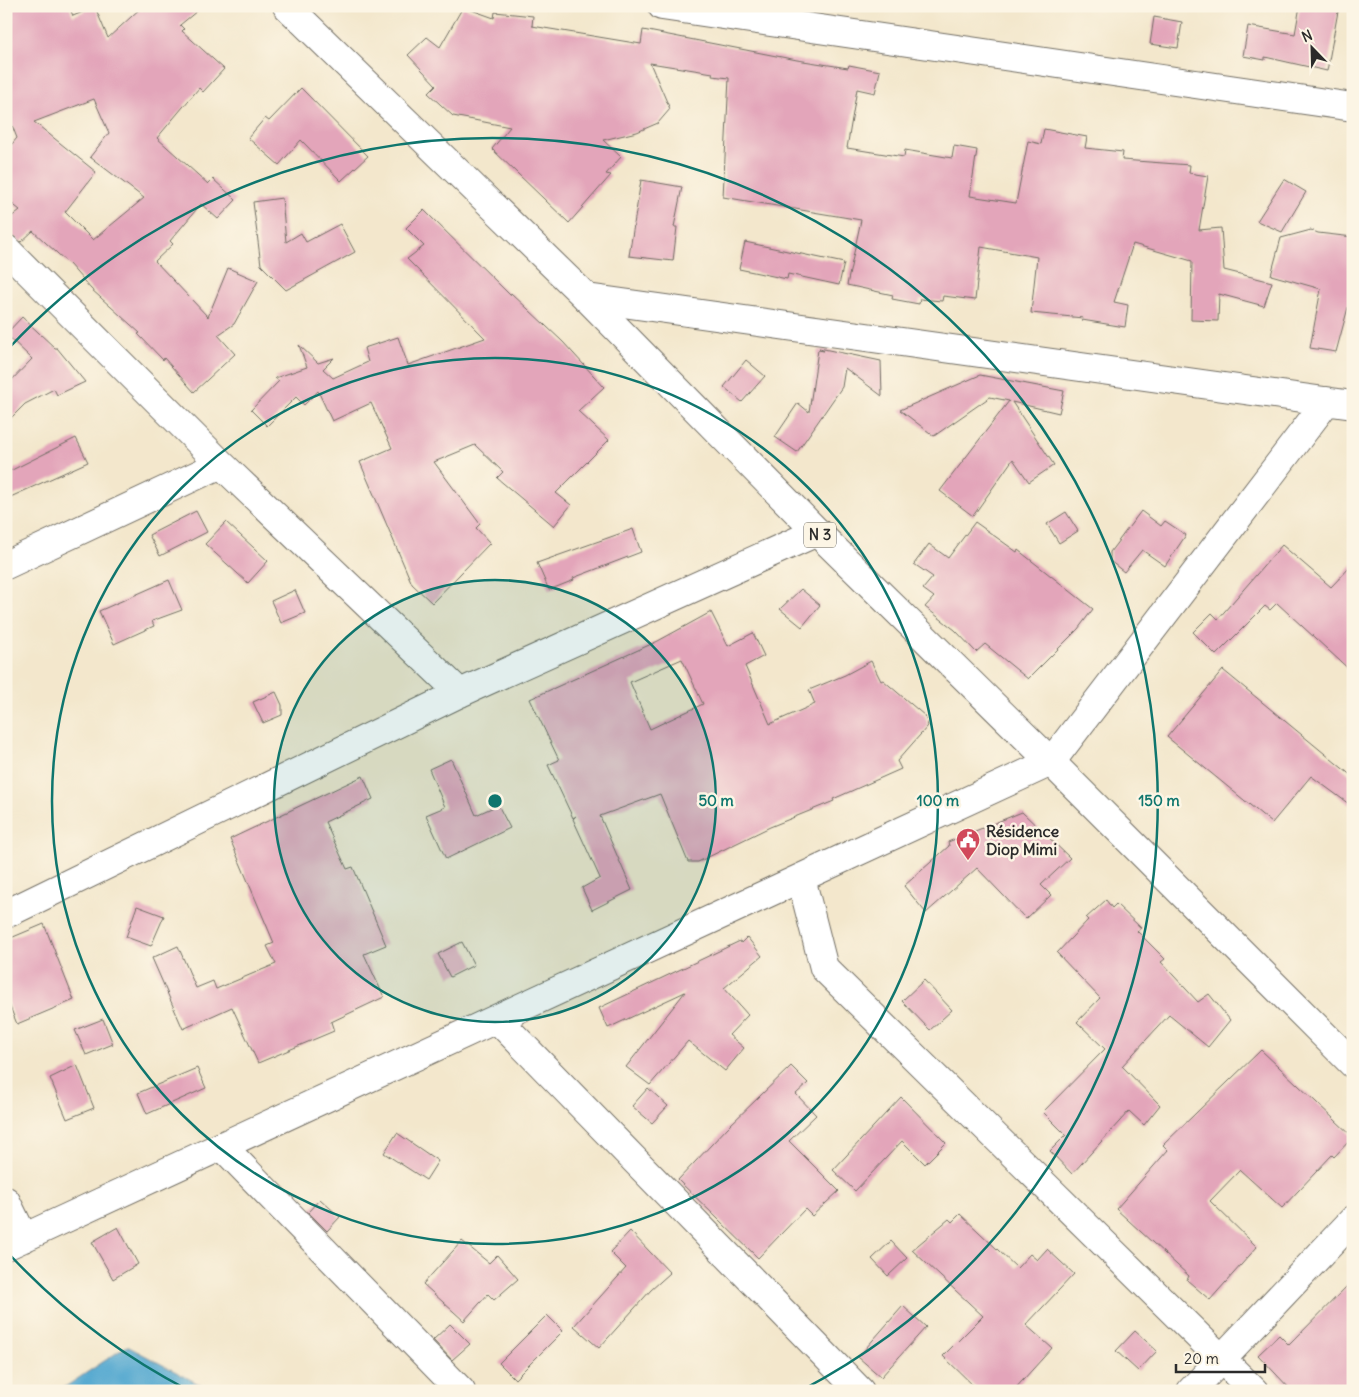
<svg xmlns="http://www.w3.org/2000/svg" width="1359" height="1397" font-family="Delius,sans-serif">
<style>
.water{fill:#54a9d0;stroke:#406a7e}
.building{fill:#e3a5ba;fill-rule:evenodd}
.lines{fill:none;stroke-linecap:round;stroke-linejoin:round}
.minor-casing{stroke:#716d63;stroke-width:30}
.major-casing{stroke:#716d63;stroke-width:30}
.minor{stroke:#fff;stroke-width:28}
.major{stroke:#fff;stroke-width:28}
.ring{fill:none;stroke:#0f766e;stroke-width:2.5}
.labels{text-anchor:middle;stroke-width:5;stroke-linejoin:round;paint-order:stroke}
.shield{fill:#fcf5e5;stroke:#6a6863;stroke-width:1}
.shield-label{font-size:15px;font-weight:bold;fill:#2b2b2b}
.poi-label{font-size:16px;font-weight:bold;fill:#2b2b2b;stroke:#fcf5e5;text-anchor:start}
.centre{fill:#0f766e;stroke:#fcf5e5;stroke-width:2.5}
.ring-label{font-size:15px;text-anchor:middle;font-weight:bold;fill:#0f766e;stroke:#fcf5e5;stroke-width:5;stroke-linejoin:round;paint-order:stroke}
</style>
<rect width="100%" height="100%" fill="#fcf5e5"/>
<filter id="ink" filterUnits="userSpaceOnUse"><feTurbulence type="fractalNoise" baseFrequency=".02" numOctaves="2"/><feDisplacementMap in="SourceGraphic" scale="10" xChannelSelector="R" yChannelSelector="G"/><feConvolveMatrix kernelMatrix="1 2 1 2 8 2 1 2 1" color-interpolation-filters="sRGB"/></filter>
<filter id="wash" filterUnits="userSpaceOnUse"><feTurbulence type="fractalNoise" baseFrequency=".0096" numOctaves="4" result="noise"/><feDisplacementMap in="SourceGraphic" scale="20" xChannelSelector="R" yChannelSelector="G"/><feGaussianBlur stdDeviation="1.12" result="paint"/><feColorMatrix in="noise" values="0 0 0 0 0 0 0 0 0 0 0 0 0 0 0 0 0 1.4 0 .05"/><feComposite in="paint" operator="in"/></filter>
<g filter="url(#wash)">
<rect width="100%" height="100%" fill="#f3e7cc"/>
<path class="water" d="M 127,1346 L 212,1391 L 59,1391 Z"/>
<g id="blocks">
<path class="building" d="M 6,6 L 69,6 L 73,16 L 95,7 L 108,38 L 143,6 L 203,6 L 180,25 L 184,29 L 182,31 L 224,69 L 203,92 L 199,88 L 157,138 L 208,184 L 213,179 L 236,200 L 218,219 L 201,204 L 170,241 L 173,244 L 155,261 L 208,317 L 228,268 L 258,281 L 234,324 L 218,335 L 235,354 L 194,392 L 164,358 L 163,360 L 138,334 L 140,333 L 91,289 L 69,264 L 33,231 L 21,242 L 10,234 L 6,234 L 6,221 L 20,210 L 6,199 L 6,151 L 17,138 L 6,110 ZM 94,99 L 109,133 L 90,157 L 144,198 L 93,240 L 65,212 L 96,172 L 34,122 Z
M 1300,6 L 1339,6 L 1327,71 L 1265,57 L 1265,60 L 1243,56 L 1248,26 L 1295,34 Z
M 463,7 L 494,18 L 495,12 L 533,16 L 532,26 L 641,44 L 643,30 L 797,60 L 848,68 L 849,65 L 880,71 L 875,93 L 857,89 L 847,148 L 904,157 L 905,150 L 952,158 L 954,146 L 977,150 L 970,196 L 1016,203 L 1028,141 L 1041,144 L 1044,129 L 1087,137 L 1085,148 L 1123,152 L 1122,160 L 1190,165 L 1189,173 L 1208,176 L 1199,230 L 1221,228 L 1224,270 L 1272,282 L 1264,306 L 1219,294 L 1218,321 L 1191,320 L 1192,261 L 1133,244 L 1114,302 L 1128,305 L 1125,327 L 1082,320 L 1083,318 L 1031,313 L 1037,257 L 981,247 L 975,300 L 943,296 L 942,301 L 920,299 L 919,304 L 892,299 L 893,295 L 847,285 L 861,220 L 723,197 L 729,78 L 712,76 L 713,73 L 650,63 L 670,109 L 658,123 L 637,132 L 603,140 L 621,157 L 606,174 L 611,175 L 569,223 L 492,149 L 510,127 L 453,116 L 428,93 L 436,85 L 408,55 L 427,37 L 440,47 Z
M 1154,17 L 1182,22 L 1178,48 L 1150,44 Z
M 301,88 L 368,156 L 341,181 L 301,140 L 279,165 L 248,138 L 265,118 L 269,121 Z
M 1284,179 L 1306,192 L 1282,232 L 1257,221 Z
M 641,180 L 682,187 L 674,227 L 677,227 L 673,261 L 629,256 Z
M 282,198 L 286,242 L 301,233 L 306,242 L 340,224 L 355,252 L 286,290 L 261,265 L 253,202 Z
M 424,210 L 510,295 L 511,293 L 563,342 L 604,387 L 578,411 L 609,440 L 556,493 L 571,505 L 554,526 L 497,478 L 503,472 L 475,445 L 434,462 L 480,524 L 476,528 L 490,543 L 432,603 L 412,584 L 360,462 L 392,448 L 371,403 L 332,421 L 318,391 L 304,405 L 296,397 L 267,426 L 251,410 L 279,381 L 275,378 L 307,367 L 299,345 L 318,363 L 334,358 L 323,369 L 333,378 L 368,362 L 364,348 L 398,337 L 408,365 L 485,338 L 407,259 L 424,246 L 406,228 Z
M 1311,230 L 1318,233 L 1353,237 L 1353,289 L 1336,352 L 1310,348 L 1321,289 L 1271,275 L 1281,238 Z
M 745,242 L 844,263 L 839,285 L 788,274 L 787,279 L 739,269 Z
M 22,317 L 55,348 L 57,348 L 85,382 L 57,395 L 54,389 L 25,404 L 6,423 L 6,386 L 32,359 L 6,334 Z
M 819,348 L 881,361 L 882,396 L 845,368 L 842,387 L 797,452 L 775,437 L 798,403 L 809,412 L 818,350 L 824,351 Z
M 746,360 L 765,376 L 742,402 L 724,387 Z
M 980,375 L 1064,391 L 1059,413 L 1012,402 L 1054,465 L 1029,482 L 1013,459 L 973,516 L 940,491 L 1009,401 L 990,397 L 934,436 L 900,410 Z
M 76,438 L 88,462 L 6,499 L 6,473 Z
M 196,511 L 207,532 L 160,556 L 149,535 Z
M 1141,511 L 1161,526 L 1165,521 L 1186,535 L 1165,566 L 1142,550 L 1124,572 L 1110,561 L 1110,552 Z
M 1066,512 L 1078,531 L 1059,543 L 1047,524 Z
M 226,522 L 268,561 L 248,583 L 205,544 Z
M 975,522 L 1017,552 L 1018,550 L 1093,609 L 1078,629 L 1028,679 L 985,644 L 976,652 L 955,630 L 925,607 L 934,597 L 923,589 L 933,577 L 914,564 L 929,544 L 948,558 Z
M 633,529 L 641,552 L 573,578 L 574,580 L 549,590 L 537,563 Z
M 1282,545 L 1331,587 L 1353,564 L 1353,673 L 1277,603 L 1270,610 L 1265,606 L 1216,655 L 1193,632 L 1212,613 L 1218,619 Z
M 169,580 L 182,610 L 152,621 L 154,626 L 114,644 L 99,611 Z
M 801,589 L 820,605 L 802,627 L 780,609 Z
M 295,590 L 305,613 L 281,623 L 271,601 Z
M 711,612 L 728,646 L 753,633 L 764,656 L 745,666 L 770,724 L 815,704 L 809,690 L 845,675 L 871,661 L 881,681 L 883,680 L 925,716 L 928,726 L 897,761 L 901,769 L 840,796 L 833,799 L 834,801 L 770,827 L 698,862 L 688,862 L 660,794 L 600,816 L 632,890 L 592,910 L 582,888 L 600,878 L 573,819 L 576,816 L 573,818 L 548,765 L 559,760 L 530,699 L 658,641 ZM 682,659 L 703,704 L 650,729 L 630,682 Z
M 1223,670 L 1353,777 L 1353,807 L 1311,776 L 1272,823 L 1167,737 Z
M 276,692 L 282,705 L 282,715 L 263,723 L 253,702 Z
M 451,759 L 476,815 L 498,805 L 510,828 L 446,859 L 426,815 L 445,807 L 429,769 Z
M 363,776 L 373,799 L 325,822 L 347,869 L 353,867 L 386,945 L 364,954 L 384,997 L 331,1022 L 334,1031 L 258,1063 L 232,1007 L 183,1029 L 152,958 L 178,946 L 196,988 L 213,981 L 216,989 L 276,964 L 267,946 L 274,943 L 230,839 Z
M 1022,812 L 1070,858 L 1041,885 L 1051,895 L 1026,919 L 977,868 L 926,913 L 904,886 L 949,846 L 948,842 Z
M 1106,900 L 1112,908 L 1116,904 L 1141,928 L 1137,931 L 1165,959 L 1161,962 L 1198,1002 L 1209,994 L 1230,1020 L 1208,1047 L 1169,1015 L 1122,1066 L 1160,1105 L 1144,1125 L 1129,1111 L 1072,1174 L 1050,1151 L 1066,1135 L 1043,1112 L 1105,1049 L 1077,1022 L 1100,998 L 1057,953 L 1088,920 L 1086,918 Z
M 137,906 L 164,916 L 151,946 L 126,937 Z
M 44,924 L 74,1000 L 17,1024 L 6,997 L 6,940 Z
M 747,937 L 762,956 L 724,988 L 748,1015 L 729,1035 L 744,1048 L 725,1071 L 688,1041 L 650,1085 L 626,1067 L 685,992 L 608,1028 L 599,1008 L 740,941 L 741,943 Z
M 462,942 L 474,965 L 450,977 L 438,954 Z
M 924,980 L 952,1010 L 930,1030 L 902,1001 Z
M 103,1019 L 113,1044 L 86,1055 L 75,1030 Z
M 1261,1050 L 1353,1137 L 1334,1157 L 1332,1155 L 1282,1208 L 1240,1170 L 1210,1201 L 1257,1247 L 1210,1300 L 1187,1280 L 1189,1276 L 1116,1209 L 1168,1150 L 1163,1145 Z
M 77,1065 L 94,1108 L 67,1119 L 50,1078 Z
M 791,1066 L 808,1083 L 796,1094 L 816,1115 L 789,1141 L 839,1191 L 812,1216 L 805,1209 L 758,1258 L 678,1180 L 728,1127 Z
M 197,1068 L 206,1088 L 147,1114 L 138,1093 Z
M 648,1088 L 668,1106 L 652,1123 L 632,1106 Z
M 901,1097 L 946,1143 L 925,1164 L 902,1141 L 855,1191 L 833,1170 Z
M 397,1133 L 438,1161 L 426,1180 L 384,1153 Z
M 320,1199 L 340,1217 L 327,1231 L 308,1212 Z
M 960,1214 L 1017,1268 L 1030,1254 L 1037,1260 L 1047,1249 L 1074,1274 L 1026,1325 L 1052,1348 L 1013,1391 L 979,1391 L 943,1356 L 983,1316 L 912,1250 L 949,1219 L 952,1222 Z
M 118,1227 L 138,1264 L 113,1279 L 92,1242 Z
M 630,1231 L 670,1273 L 651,1290 L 599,1348 L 574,1326 L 626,1268 L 610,1252 Z
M 462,1241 L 489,1263 L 497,1255 L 518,1279 L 494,1300 L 488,1294 L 464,1321 L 423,1284 Z
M 891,1241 L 907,1258 L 888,1276 L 872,1259 Z
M 1353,1280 L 1353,1391 L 1292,1391 L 1258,1355 L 1279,1335 L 1289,1345 Z
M 903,1306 L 926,1327 L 881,1377 L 858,1357 Z
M 547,1315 L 563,1331 L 515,1379 L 499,1363 Z
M 450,1324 L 470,1344 L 452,1360 L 433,1340 Z
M 1135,1331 L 1157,1351 L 1138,1371 L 1116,1351 Z"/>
</g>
</g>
<g filter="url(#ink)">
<use href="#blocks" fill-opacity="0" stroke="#716d63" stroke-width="1"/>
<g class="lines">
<defs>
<path id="minor" d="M 662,6 L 1353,107
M 6,249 L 221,464 L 460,693
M 587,298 L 1353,405
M 6,565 L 221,464
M 801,878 L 824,968 L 1254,1391
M 6,914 L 460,693 L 817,532
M 497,1019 L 860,1391
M 222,1146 L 461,1391
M 6,1201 L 24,1238
M 6,1246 L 1051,762 L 1327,401
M 1191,1391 L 1353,1220"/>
<path id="major" d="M 287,6 L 587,298 L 817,532 L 1051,762 L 1353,1064"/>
</defs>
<use href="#minor" class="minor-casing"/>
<use href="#major" class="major-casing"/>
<use href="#minor" class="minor"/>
<use href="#major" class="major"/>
</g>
</g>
<circle cx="495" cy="801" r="221" fill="#0f766e" fill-opacity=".12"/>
<g class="ring">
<circle cx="495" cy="801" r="221"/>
<circle cx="495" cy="801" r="443"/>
<path d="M188 1390A664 664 0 0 1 9 1254M9 348A664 664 0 1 1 802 1390"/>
</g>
<defs>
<symbol id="civic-pin" viewBox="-11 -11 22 30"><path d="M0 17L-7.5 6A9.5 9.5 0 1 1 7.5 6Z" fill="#d1495b" stroke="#fcf5e5"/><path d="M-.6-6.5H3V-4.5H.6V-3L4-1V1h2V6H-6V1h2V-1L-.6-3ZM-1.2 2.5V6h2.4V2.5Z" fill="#fff"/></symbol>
</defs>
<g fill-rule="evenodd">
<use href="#civic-pin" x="954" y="826" width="28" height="38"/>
</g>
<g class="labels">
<rect class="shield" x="804" y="522.5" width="32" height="25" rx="4"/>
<g class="shield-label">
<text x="820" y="540">N 3</text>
</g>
<g class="poi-label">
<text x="986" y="837">Résidence<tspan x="986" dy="18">Diop Mimi</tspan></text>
</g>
</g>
<circle cx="495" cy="801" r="8" class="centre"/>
<g class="ring-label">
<text x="716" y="806">50 m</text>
<text x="938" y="806">100 m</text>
<text x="1159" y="806">150 m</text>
</g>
<rect width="1359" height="1397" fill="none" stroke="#fcf5e5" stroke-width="25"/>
<g transform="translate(1312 48) rotate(337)" stroke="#fcf5e5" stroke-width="4" paint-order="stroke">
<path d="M0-4L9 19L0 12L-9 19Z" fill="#2b2b2b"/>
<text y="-8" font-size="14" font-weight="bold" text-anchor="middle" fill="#2b2b2b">N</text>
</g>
<path d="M1176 1364v8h89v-8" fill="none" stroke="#2b2b2b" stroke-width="2.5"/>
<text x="1184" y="1364" font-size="15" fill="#2b2b2b" stroke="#fcf5e5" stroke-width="4" paint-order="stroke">20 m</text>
</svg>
